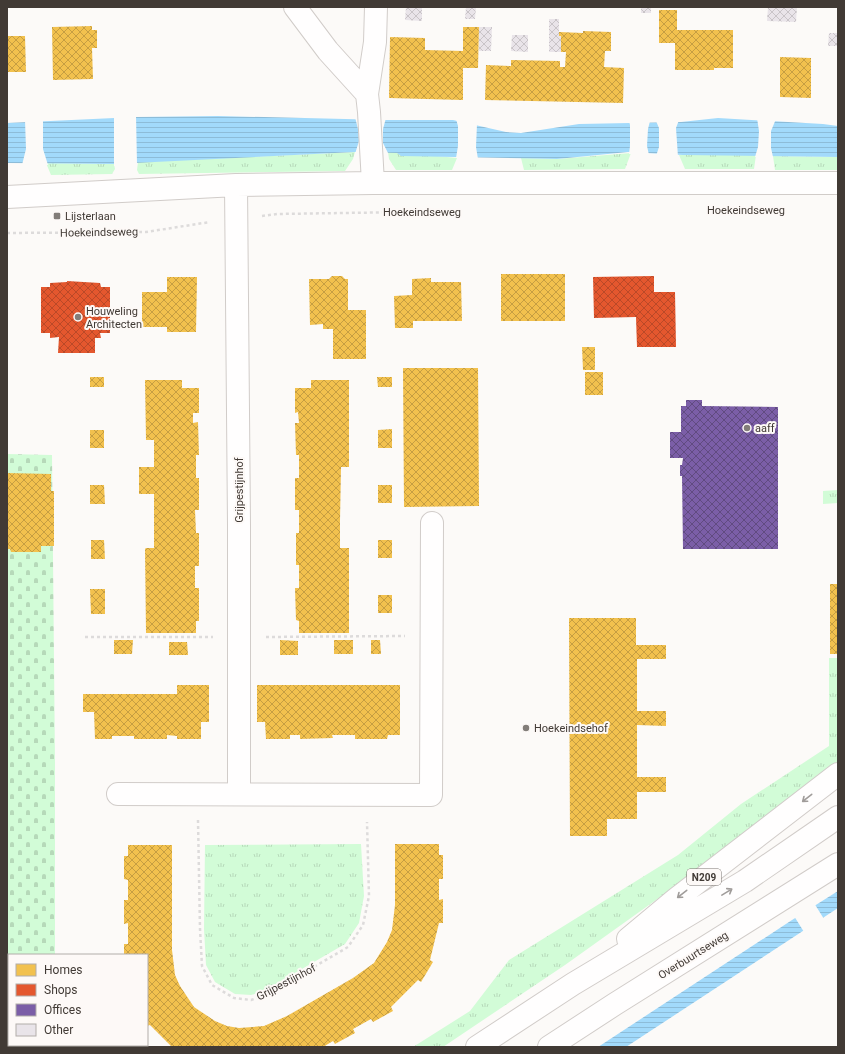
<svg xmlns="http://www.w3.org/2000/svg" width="845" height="1054" font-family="Roboto,sans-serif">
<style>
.grass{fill:url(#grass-tufts)}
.cemetery{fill:url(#cemetery-stones)}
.water{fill:url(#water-rules)}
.pier{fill:#fcfaf8}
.homes{fill:url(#homes-cross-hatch)}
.shops{fill:url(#shops-cross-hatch)}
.offices{fill:url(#offices-cross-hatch)}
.building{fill:url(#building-cross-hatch)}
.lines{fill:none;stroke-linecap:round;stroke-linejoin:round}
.minor-casing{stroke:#d1ccc9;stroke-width:24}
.major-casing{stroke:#d1ccc9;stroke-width:24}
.path{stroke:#dddbdb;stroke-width:2.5;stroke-dasharray:3 3;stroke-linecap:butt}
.minor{stroke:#fffefe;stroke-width:22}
.major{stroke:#fffefe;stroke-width:22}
.oneway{stroke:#a09c9a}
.poi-dot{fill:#827d79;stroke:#fdf9f7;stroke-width:1.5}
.labels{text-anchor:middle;stroke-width:4;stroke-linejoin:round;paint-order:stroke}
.shield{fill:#fdf9f7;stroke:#79736f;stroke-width:1}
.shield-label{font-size:10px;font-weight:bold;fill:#413a35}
.street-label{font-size:11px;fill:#413a35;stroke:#fdf9f7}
.poi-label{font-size:11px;fill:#413a35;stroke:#fdf9f7;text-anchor:start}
</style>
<defs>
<pattern id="grass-tufts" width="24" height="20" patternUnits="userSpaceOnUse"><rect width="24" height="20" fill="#d2fcd7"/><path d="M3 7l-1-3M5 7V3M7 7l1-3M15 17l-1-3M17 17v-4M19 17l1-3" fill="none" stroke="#b6d9b9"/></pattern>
<pattern id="cemetery-stones" width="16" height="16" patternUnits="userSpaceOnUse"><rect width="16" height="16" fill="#d2fcd7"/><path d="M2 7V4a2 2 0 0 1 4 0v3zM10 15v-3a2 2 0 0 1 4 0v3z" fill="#b6d9b9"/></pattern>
<pattern id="water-rules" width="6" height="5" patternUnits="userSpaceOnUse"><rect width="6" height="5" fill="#a2dafb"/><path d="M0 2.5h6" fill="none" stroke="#8dbcd8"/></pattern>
<pattern id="homes-cross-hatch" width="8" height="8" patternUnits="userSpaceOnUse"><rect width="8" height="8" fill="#f2c14e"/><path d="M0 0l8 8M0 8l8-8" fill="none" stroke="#c69e42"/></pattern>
<pattern id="shops-cross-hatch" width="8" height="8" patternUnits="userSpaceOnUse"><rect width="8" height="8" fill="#e4572e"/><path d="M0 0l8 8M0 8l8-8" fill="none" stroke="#ba4928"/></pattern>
<pattern id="offices-cross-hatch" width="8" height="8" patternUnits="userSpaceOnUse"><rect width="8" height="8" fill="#7b5ea7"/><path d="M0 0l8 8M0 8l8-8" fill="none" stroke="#614b81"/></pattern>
<pattern id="building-cross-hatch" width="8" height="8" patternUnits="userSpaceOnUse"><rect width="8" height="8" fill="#e9e4e9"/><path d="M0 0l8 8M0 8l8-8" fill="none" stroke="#c9c4c8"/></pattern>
</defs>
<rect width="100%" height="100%" fill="#fcfaf8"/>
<path class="grass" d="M 355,152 L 353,159 L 345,171 L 139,174 L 137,170 L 138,162 Z
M 388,152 L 397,152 L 457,158 L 452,170 L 396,170 L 389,159 Z
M 631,153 L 625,169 L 524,170 L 521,158 L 557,159 Z
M 679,155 L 756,155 L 754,169 L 685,169 Z
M 773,156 L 838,157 L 838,170 L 775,170 Z
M 46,163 L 114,164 L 115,169 L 112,174 L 51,175 Z
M 838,490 L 838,503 L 823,504 L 823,491 Z
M 829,658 L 838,658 L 838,763 L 684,880 L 565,965 L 443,1047 L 413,1047 L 470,1011 L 509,960 L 678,855 L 741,804 L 829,746 Z
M 361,844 L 364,896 L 359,923 L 345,944 L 264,991 L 251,995 L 235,994 L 215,982 L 206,965 L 204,929 L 205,845 Z"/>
<path class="cemetery" d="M 7,454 L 52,455 L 55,763 L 55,955 L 9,955 L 9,1045 L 56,1045 L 57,1047 L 7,1047 Z"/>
<path class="water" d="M 218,116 L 386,120 L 453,120 L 506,132 L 521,133 L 579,124 L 681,122 L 718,118 L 823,124 L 838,126 L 838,157 L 683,155 L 628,152 L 557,159 L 401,156 L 397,153 L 355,152 L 114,164 L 7,163 L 7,123 L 136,117 Z
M 838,891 L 838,908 L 626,1047 L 598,1047 L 792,920 Z"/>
<path class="pier" d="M 136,115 L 137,164 L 114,166 L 114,116 Z
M 355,117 L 386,118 L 383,129 L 383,143 L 388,153 L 355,154 L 359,141 L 358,129 Z
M 757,118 L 776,119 L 771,131 L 771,148 L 773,157 L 755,157 L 758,147 L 759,131 Z
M 43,119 L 43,149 L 48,165 L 22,165 L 26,149 L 25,120 Z
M 456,119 L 477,124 L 476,147 L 478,159 L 456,158 L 458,146 L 458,126 Z
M 679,120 L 676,128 L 678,157 L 656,156 L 659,147 L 659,128 L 656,121 Z
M 629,121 L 650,121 L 648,129 L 647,146 L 649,155 L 629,154 L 630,146 L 630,125 Z
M 814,903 L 824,919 L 804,932 L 794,916 Z"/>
<path class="homes" d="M 659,10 L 677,10 L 677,30 L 733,30 L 733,68 L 714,68 L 714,70 L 675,70 L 675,43 L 659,43 Z
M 92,26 L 92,30 L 97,30 L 97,48 L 92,48 L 93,79 L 53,80 L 52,27 Z
M 463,27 L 479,27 L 478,68 L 463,68 L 463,100 L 389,98 L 390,37 L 425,38 L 425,50 L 463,51 Z
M 583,31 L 611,32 L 611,51 L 605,51 L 604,67 L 624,68 L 623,103 L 485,100 L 486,65 L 511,66 L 511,60 L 560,61 L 560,67 L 565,67 L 566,52 L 561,52 L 561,36 L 559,36 L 559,32 L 583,33 Z
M 7,36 L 25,36 L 26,72 L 7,72 Z
M 780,57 L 811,58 L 811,98 L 780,97 Z
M 501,274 L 565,274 L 565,321 L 501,321 Z
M 332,276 L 342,276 L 345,279 L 348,279 L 348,310 L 366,310 L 366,359 L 333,359 L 333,329 L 323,329 L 323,324 L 310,325 L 309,279 L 329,279 Z
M 167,277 L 197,277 L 196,332 L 167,332 L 167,327 L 142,327 L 142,292 L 167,292 Z
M 431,278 L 431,282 L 461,282 L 462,321 L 413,321 L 413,328 L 395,328 L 394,296 L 412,295 L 412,279 Z
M 582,347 L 595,347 L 595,370 L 583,370 Z
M 403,368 L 478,368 L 479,506 L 404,507 Z
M 585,372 L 603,372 L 603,395 L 585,395 Z
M 90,377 L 104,377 L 104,387 L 90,387 Z
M 377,377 L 392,377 L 392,387 L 378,387 Z
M 145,380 L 182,380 L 182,388 L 199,388 L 199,413 L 193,413 L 193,423 L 198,422 L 199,455 L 196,455 L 196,478 L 199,478 L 199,510 L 195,510 L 196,533 L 199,533 L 199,566 L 195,566 L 195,588 L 199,588 L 199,621 L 196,621 L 196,633 L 146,633 L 145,549 L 146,548 L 154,548 L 154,494 L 139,494 L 139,467 L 154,467 L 154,440 L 146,440 Z
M 311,380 L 349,380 L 349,467 L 341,467 L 340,521 L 340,548 L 349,548 L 349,633 L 299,633 L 299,621 L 296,620 L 295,588 L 299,588 L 299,565 L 296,565 L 296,533 L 299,533 L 299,510 L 295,510 L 295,478 L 299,478 L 299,455 L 296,455 L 295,423 L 299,423 L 298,412 L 295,413 L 295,388 L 311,388 Z
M 392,429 L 392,448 L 378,448 L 378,430 Z
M 90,430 L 104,430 L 104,448 L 90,448 Z
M 7,473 L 51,474 L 51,491 L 54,491 L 54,546 L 41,546 L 41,552 L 11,552 L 10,549 L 7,549 Z
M 90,485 L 104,485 L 105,504 L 90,504 Z
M 378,485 L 392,485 L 392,503 L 378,503 Z
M 91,540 L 104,540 L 105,559 L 91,559 Z
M 378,540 L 392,540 L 392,558 L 378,558 Z
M 830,584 L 838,584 L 838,654 L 830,654 Z
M 90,589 L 105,589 L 105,614 L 91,614 Z
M 378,595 L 392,595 L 392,613 L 378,613 Z
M 569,618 L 636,618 L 636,645 L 666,645 L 666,659 L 637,659 L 637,711 L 666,711 L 666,726 L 637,725 L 637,777 L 666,777 L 666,792 L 637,792 L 637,819 L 607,819 L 607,836 L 570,836 Z
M 114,640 L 133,640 L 132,654 L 114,654 Z
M 280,640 L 298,641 L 298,655 L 280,655 Z
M 334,640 L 353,640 L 353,654 L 334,654 Z
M 371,640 L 380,640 L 381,654 L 371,654 Z
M 169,642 L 187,642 L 188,655 L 169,655 Z
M 177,685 L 209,685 L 209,722 L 201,722 L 201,739 L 177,739 L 177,736 L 167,735 L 167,739 L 134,739 L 134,736 L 112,736 L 112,739 L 95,739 L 94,712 L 83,712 L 83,694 L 177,694 Z
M 257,685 L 400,685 L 400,735 L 388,735 L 387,739 L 355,739 L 355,735 L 332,735 L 333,738 L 300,739 L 300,735 L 290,735 L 290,739 L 266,739 L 265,722 L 257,722 Z
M 395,844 L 439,844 L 439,855 L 443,855 L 443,879 L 439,879 L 439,900 L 443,899 L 443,923 L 439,923 L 430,960 L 433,962 L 421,982 L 418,980 L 391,1007 L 393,1011 L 373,1022 L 371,1019 L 353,1029 L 355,1033 L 335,1044 L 333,1041 L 323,1047 L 172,1047 L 150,1025 L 147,1026 L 147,955 L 124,955 L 124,944 L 128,944 L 128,923 L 124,924 L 124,900 L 128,900 L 128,880 L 124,879 L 124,856 L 128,856 L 128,845 L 172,845 L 172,950 L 175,975 L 180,986 L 194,1007 L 215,1021 L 227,1026 L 239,1028 L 264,1026 L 287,1016 L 353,978 L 374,963 L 387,942 L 392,930 L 395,905 Z"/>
<path class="shops" d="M 654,276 L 654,292 L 675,292 L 676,347 L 637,347 L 636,317 L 594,318 L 593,277 Z
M 67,281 L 100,283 L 101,287 L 110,287 L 110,333 L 100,333 L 101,338 L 95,338 L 95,353 L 58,353 L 59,337 L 50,338 L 50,333 L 41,333 L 41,287 L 50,287 L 50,283 L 67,282 Z"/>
<path class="offices" d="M 686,400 L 702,400 L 702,406 L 778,407 L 778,549 L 683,549 L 682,476 L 680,476 L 680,465 L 682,465 L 683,458 L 670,458 L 670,432 L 681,432 L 681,406 L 686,406 Z"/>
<path class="building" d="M 406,7 L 422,7 L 422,21 L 405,20 Z
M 466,7 L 476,7 L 475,19 L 465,19 Z
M 641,7 L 651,7 L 651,13 L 641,13 Z
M 768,7 L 797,7 L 796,22 L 767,21 Z
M 549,19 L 559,19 L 559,36 L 561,36 L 561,52 L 549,52 Z
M 479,27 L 492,27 L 491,51 L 479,51 Z
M 829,33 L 838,33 L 838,46 L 828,46 Z
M 512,35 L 528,35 L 528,52 L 511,51 Z"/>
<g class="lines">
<defs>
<path id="minor" d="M 295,7 L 328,51 L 367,94
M 373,183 L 369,112 L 367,94 L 375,42 L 376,7
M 236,185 L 239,525 L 239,794
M 7,197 L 236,185 L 373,183 L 838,183
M 118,794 L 431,795 L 432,523
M 549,1047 L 615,1004 L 838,864"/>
<path id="major" d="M 628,939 L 676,899 L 838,774
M 477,1047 L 573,984 L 745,881 L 838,817"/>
</defs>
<use href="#minor" class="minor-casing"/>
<use href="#major" class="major-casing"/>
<path class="path" d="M 262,216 L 277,214 L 409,212
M 7,233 L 146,232 L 210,222
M 85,637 L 213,637
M 266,637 L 405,636
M 198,820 L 200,929 L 202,966 L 212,985 L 234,998 L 251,1000 L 266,995 L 348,947 L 363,925 L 369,896 L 367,822"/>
<use href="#minor" class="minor"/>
<use href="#major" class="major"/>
</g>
<defs><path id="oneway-shaft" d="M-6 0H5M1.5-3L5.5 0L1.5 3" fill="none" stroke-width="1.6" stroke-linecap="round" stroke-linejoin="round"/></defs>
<g class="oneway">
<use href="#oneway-shaft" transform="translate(807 798) rotate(142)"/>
<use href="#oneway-shaft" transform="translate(727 892) rotate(-31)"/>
<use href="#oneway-shaft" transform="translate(682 894) rotate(142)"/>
</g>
<g class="poi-dot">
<rect x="53" y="212" width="8" height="8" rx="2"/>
<circle cx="78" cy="317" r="4"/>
<circle cx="747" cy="428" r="4"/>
<circle cx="526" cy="728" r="4"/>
</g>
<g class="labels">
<rect class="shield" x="687" y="869" width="34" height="16" rx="3"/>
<g class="shield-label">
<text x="704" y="881">N209</text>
</g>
<g class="street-label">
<text x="746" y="214">Hoekeindseweg</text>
<text x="422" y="216">Hoekeindseweg</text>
<text transform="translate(99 232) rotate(-1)" y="4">Hoekeindseweg</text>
<text transform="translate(239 490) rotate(-90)" y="4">Grijpestijnhof</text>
<text transform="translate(693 955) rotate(-32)" y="4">Overbuurtseweg</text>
<text transform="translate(286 982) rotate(-28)" y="4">Grijpestijnhof</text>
</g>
<g class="poi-label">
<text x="65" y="220">Lijsterlaan</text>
<text x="86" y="315">Houweling<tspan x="86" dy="13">Architecten</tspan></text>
<text x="755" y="432">aaff</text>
<text x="534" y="732">Hoekeindsehof</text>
</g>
</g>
<rect width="845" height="1054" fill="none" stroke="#413a35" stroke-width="16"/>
<rect x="8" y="954" width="140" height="92" fill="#fdf9f7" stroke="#b2ada9"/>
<rect x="16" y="964" width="20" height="12" fill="#f2c14e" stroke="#b2ada9"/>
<text x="44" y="974" font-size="12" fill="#413a35">Homes</text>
<rect x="16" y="984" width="20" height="12" fill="#e4572e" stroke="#b2ada9"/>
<text x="44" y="994" font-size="12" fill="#413a35">Shops</text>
<rect x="16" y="1004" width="20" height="12" fill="#7b5ea7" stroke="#b2ada9"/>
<text x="44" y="1014" font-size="12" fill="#413a35">Offices</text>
<rect x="16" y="1024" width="20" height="12" fill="#e9e4e9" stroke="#b2ada9"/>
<text x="44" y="1034" font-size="12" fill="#413a35">Other</text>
</svg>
